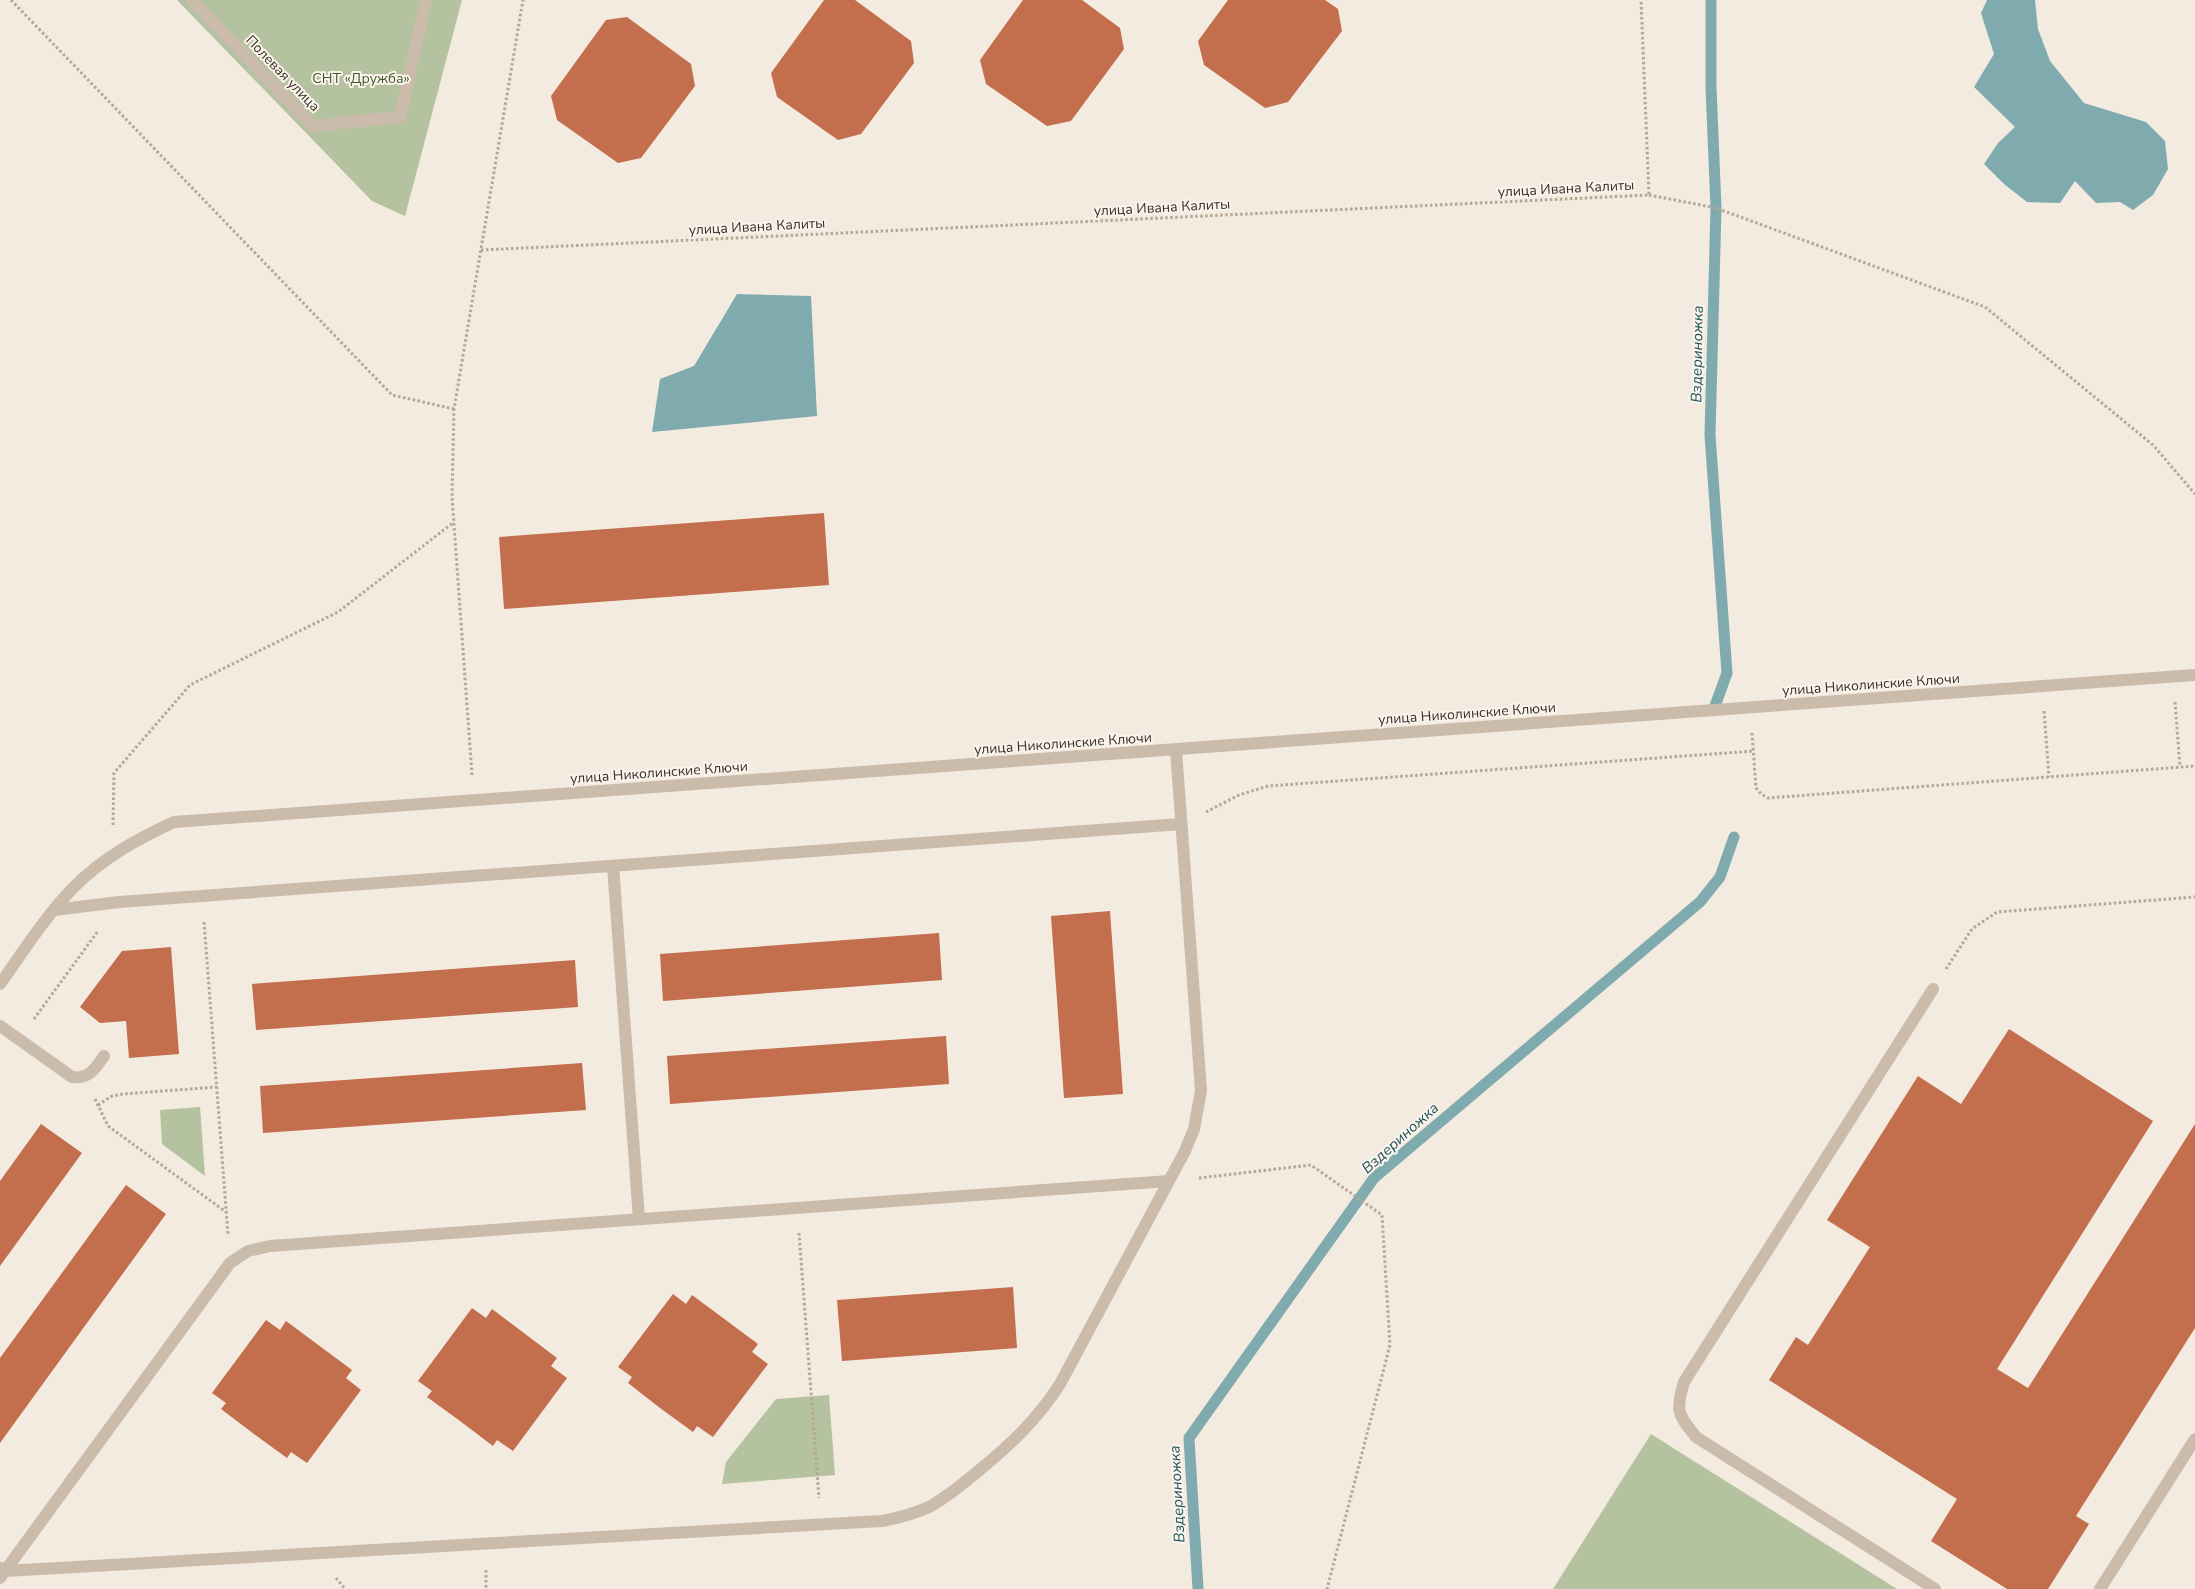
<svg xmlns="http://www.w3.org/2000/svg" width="2195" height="1589" font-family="'Nunito Sans',sans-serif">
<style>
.green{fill:#b5c29f}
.water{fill:#7fabaf}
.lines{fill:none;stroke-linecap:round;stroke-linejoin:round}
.stream{stroke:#7fabaf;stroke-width:11}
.building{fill:#c36e4d}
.path{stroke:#b7a595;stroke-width:3;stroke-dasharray:2.5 2.5;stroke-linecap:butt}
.service{stroke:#cbbbab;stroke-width:12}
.minor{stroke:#cbbbab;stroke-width:12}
.labels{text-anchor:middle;stroke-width:4;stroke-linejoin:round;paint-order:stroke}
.street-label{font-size:14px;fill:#392f2a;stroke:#faf4ec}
.park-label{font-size:14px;fill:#46572e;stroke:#faf4ec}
.water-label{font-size:15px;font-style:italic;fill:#20545a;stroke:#faf4ec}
</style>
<rect width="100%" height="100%" fill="#f3eae0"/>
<path class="green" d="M 177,0 L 462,0 L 405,216 L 372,201 Z
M 200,1107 L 205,1176 L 162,1144 L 160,1110 Z
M 829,1395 L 835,1475 L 722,1484 L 726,1462 L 776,1399 Z
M 1651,1434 L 1897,1589 L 1553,1589 Z"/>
<path class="water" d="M 1987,0 L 2035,0 L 2038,29 L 2050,61 L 2084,103 L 2146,122 L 2165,141 L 2168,169 L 2153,195 L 2133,210 L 2120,202 L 2096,203 L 2075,181 L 2060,203 L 2027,202 L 2004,184 L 1984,164 L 1998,143 L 2015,127 L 1974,87 L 1994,54 L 1981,13 Z
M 737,294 L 811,296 L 817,416 L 652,432 L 660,379 L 694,366 Z"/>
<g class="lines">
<path class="stream" d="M 1711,0 L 1711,87 L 1716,208 L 1710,435 L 1727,673 L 1715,706
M 1198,1589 L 1189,1438 L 1374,1178 L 1700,902 L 1720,877 L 1734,837"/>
</g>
<path class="building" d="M 824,0 L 855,0 L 911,41 L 914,63 L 861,134 L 838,140 L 777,97 L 771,73 Z
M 1023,0 L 1082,0 L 1120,28 L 1124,49 L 1071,121 L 1047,126 L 986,84 L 980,60 Z
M 1228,0 L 1325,0 L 1338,9 L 1342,31 L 1288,102 L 1265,108 L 1204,65 L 1198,41 Z
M 627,17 L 691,64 L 695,86 L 641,158 L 618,163 L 557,120 L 551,96 L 606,20 Z
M 824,513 L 829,585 L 504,609 L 499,537 Z
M 1110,911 L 1123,1094 L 1064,1098 L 1051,916 Z
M 939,933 L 942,980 L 663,1001 L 660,954 Z
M 171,947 L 179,1054 L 129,1058 L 126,1021 L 100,1023 L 80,1007 L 122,951 Z
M 575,960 L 578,1007 L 256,1030 L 252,984 Z
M 2009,1029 L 2153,1121 L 1997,1369 L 2028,1388 L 2195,1124 L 2195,1328 L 2076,1516 L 2089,1524 L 2048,1589 L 2007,1589 L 1931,1541 L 1957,1499 L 1769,1380 L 1796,1337 L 1808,1345 L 1870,1247 L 1827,1220 L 1918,1076 L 1961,1104 Z
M 946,1036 L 949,1084 L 670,1104 L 667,1056 Z
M 582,1063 L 586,1110 L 263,1133 L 260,1086 Z
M 41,1124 L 82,1153 L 0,1266 L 0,1181 Z
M 126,1185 L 166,1214 L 0,1443 L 0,1358 Z
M 1013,1287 L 1017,1348 L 842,1361 L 837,1300 Z
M 673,1294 L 686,1304 L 692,1295 L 758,1344 L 752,1352 L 768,1364 L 713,1437 L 697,1426 L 693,1432 L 660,1408 L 628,1383 L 632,1377 L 618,1367 Z
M 472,1308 L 486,1318 L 492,1309 L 557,1358 L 551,1366 L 567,1378 L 513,1451 L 497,1440 L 493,1446 L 460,1421 L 427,1397 L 432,1391 L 418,1381 Z
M 266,1320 L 280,1330 L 286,1321 L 352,1370 L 346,1378 L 361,1390 L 307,1463 L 291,1452 L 287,1458 L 254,1434 L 221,1409 L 226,1403 L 212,1393 Z"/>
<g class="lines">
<path class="path" d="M 11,0 L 392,395 L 454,409
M 1649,195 L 1716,208 L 1985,307 L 2153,445 L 2195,494
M 481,250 L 1649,195 L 1641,0
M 2175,702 L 2180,767
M 2044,711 L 2049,777
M 1752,733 L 1756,788 L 1761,794 L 1768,798 L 2195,766
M 472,775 L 452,497 L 454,409 L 523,0
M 1206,812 L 1239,795 L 1268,786 L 1754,751
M 113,825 L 114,773 L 190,685 L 338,612 L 454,522
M 204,922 L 228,1235
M 1946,969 L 1972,929 L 1997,912 L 2195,897
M 34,1019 L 98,931
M 95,1099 L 108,1126 L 226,1212
M 98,1105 L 112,1096 L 123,1094 L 217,1087
M 1199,1178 L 1311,1165 L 1382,1215 L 1390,1345 L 1327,1589
M 799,1233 L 819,1498
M 486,1570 L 486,1589
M 336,1578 L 345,1589"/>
<path class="service" d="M 613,866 L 639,1219
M 54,910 L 119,902 L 1181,824
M 1933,989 L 1684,1382 C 1675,1412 1678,1414 1696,1437 L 1935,1589
M 0,1026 L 72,1077 C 89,1079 95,1069 104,1056
M 1,1568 L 5,1571 L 230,1263 L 248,1251 L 270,1246 L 1169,1181
M 0,1578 L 5,1571 L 882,1521 C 898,1518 914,1514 929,1507 C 946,1498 961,1485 976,1473 C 1009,1446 1037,1420 1060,1384 L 1185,1151 L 1194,1129 L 1201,1091 L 1176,750
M 2100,1589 L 2195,1439"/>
<path class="minor" d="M 192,0 L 313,126 L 400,117 L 426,0
M 0,984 C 23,952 45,917 72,889 C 101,859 137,839 174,822 L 2195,675"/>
</g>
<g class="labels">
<g class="street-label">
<text transform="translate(283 73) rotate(46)" y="5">Полевая улица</text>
<text transform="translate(1566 188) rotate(-3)" y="5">улица Ивана Калиты</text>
<text transform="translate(1162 207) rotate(-3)" y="5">улица Ивана Калиты</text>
<text transform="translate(757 226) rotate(-3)" y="5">улица Ивана Калиты</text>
<text transform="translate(1871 684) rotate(-4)" y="5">улица Николинские Ключи</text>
<text transform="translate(1467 713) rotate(-4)" y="5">улица Николинские Ключи</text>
<text transform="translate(1063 743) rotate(-4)" y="5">улица Николинские Ключи</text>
<text transform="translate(659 772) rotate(-4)" y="5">улица Николинские Ключи</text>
</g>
<g class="park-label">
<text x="361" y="83">СНТ «Дружба»</text>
</g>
<g class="water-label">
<text transform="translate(1697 354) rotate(-89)" y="5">Вздериножка</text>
<text transform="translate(1400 1138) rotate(-42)" y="5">Вздериножка</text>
<text transform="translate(1177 1494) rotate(-93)" y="5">Вздериножка</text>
</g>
</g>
</svg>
